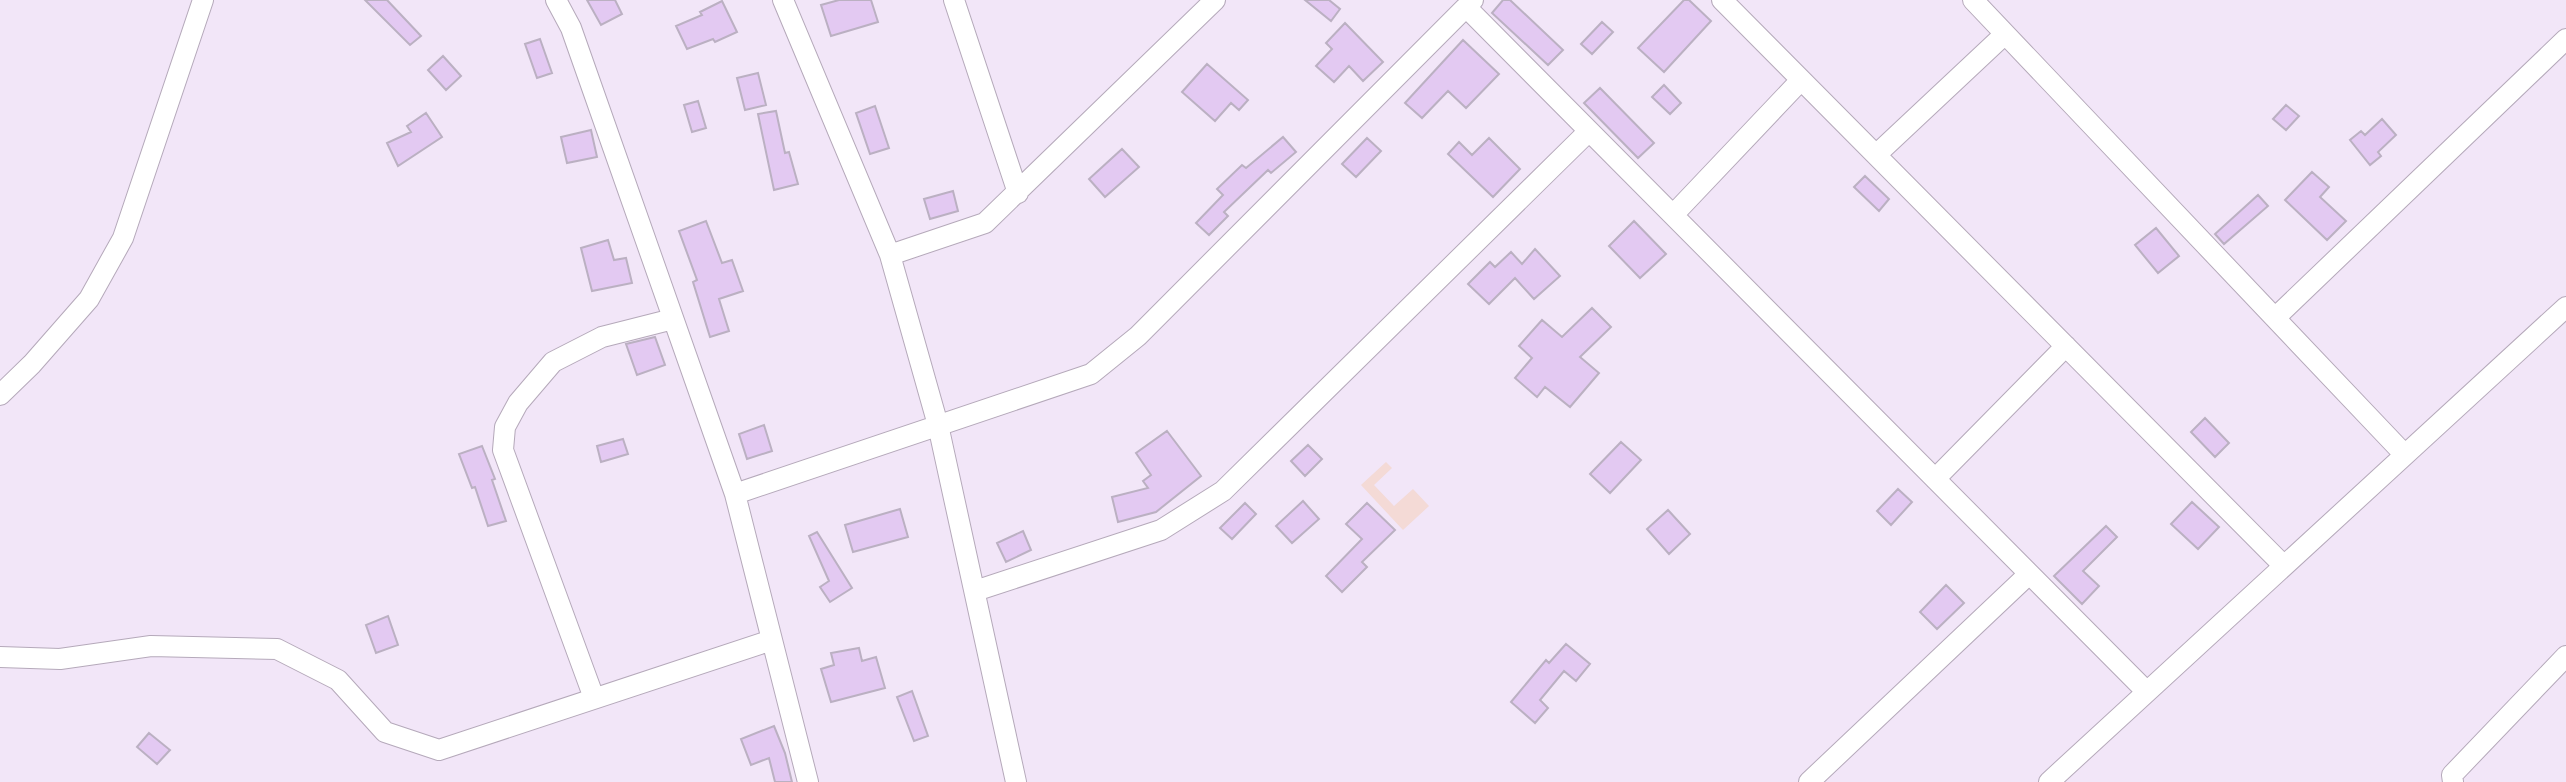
<svg xmlns="http://www.w3.org/2000/svg" width="2566" height="782" font-family="Commissioner,sans-serif">
<style>
.medical{fill:#f4dad6}
.building{fill:#e3c9f2;stroke:#bbb0c2;stroke-width:2}
.lines{fill:none;stroke-linecap:round;stroke-linejoin:round}
.minor-casing{stroke:#b5a9ba;stroke-width:22}
.minor{stroke:#fff;stroke-width:20}
</style>
<rect width="100%" height="100%" fill="#f2e6f8"/>
<path class="medical" d="M 1386,462 L 1392,468 L 1374,485 L 1394,506 L 1413,489 L 1429,506 L 1403,530 L 1361,485 Z"/>
<path class="building" d="M 365,0 L 387,0 L 421,36 L 410,45 Z
M 587,0 L 615,0 L 622,14 L 601,25 Z
M 839,0 L 871,0 L 878,22 L 831,36 L 821,5 Z
M 1305,0 L 1329,0 L 1340,9 L 1331,21 Z
M 1503,0 L 1510,0 L 1563,50 L 1548,65 L 1492,13 Z
M 1684,0 L 1689,0 L 1711,21 L 1664,72 L 1638,48 Z
M 722,1 L 737,32 L 715,42 L 713,39 L 687,49 L 676,26 L 702,15 L 700,12 Z
M 1602,22 L 1613,32 L 1592,54 L 1581,44 Z
M 1345,23 L 1383,62 L 1363,81 L 1349,66 L 1334,82 L 1316,66 L 1332,49 L 1326,43 Z
M 540,39 L 552,73 L 537,78 L 525,44 Z
M 1463,40 L 1499,74 L 1466,108 L 1448,91 L 1422,118 L 1405,103 Z
M 443,56 L 461,76 L 446,90 L 428,70 Z
M 1207,64 L 1248,100 L 1239,110 L 1231,103 L 1215,121 L 1182,92 Z
M 758,73 L 766,105 L 745,110 L 737,78 Z
M 1664,85 L 1681,103 L 1670,114 L 1652,97 Z
M 1600,88 L 1654,143 L 1638,158 L 1584,103 Z
M 698,101 L 706,128 L 692,132 L 684,105 Z
M 2286,105 L 2299,116 L 2286,130 L 2273,119 Z
M 875,106 L 889,148 L 870,154 L 856,113 Z
M 776,111 L 785,153 L 789,152 L 798,184 L 774,190 L 758,114 Z
M 426,113 L 442,137 L 398,166 L 387,143 L 411,132 L 407,126 Z
M 2382,119 L 2396,135 L 2378,152 L 2381,156 L 2370,165 L 2350,140 L 2361,131 L 2365,135 Z
M 591,130 L 597,157 L 567,163 L 561,137 Z
M 1283,137 L 1296,152 L 1271,173 L 1268,170 L 1224,212 L 1228,216 L 1209,235 L 1196,223 L 1223,195 L 1217,189 L 1242,165 L 1246,168 Z
M 1367,138 L 1381,151 L 1356,177 L 1342,164 Z
M 1489,138 L 1520,169 L 1493,197 L 1448,154 L 1459,142 L 1472,155 Z
M 1122,149 L 1139,167 L 1105,197 L 1089,179 Z
M 2312,172 L 2329,187 L 2320,197 L 2346,221 L 2327,240 L 2285,200 Z
M 1865,176 L 1889,199 L 1879,211 L 1854,187 Z
M 953,191 L 958,211 L 930,219 L 924,199 Z
M 2258,195 L 2268,206 L 2224,244 L 2215,234 Z
M 706,221 L 722,263 L 732,260 L 743,291 L 719,299 L 729,331 L 710,337 L 693,282 L 697,280 L 679,231 Z
M 1634,221 L 1666,254 L 1640,278 L 1609,246 Z
M 2156,228 L 2179,256 L 2158,273 L 2135,245 Z
M 608,240 L 614,260 L 626,258 L 632,283 L 592,291 L 581,248 Z
M 1535,249 L 1560,276 L 1534,299 L 1515,278 L 1489,304 L 1468,284 L 1490,262 L 1495,267 L 1511,252 L 1522,264 Z
M 1592,308 L 1611,327 L 1580,357 L 1599,373 L 1570,407 L 1545,387 L 1537,397 L 1515,378 L 1532,358 L 1519,346 L 1542,320 L 1562,337 Z
M 655,337 L 665,365 L 637,375 L 626,344 Z
M 2205,418 L 2229,443 L 2215,457 L 2191,432 Z
M 764,425 L 772,451 L 747,459 L 739,434 Z
M 1167,431 L 1201,476 L 1156,512 L 1118,522 L 1112,497 L 1148,488 L 1143,481 L 1151,475 L 1136,453 Z
M 623,439 L 628,454 L 601,462 L 597,446 Z
M 1621,442 L 1641,460 L 1610,493 L 1590,474 Z
M 1308,445 L 1322,459 L 1305,476 L 1291,461 Z
M 482,446 L 495,479 L 492,480 L 506,521 L 488,526 L 475,487 L 472,488 L 459,454 Z
M 1898,489 L 1912,502 L 1891,525 L 1877,511 Z
M 1303,501 L 1319,519 L 1292,543 L 1276,526 Z
M 2192,502 L 2219,527 L 2198,549 L 2171,524 Z
M 1245,503 L 1256,514 L 1232,539 L 1220,528 Z
M 1367,503 L 1395,530 L 1362,562 L 1367,567 L 1342,592 L 1326,576 L 1362,539 L 1346,524 Z
M 900,509 L 908,537 L 853,552 L 845,525 Z
M 1668,510 L 1690,534 L 1669,554 L 1647,529 Z
M 2106,526 L 2117,537 L 2083,571 L 2099,586 L 2082,604 L 2054,576 Z
M 1023,531 L 1031,550 L 1006,562 L 997,543 Z
M 817,532 L 852,588 L 830,602 L 820,587 L 829,581 L 809,536 Z
M 1946,585 L 1964,603 L 1937,629 L 1920,612 Z
M 388,616 L 398,645 L 376,653 L 366,625 Z
M 1566,644 L 1590,664 L 1576,681 L 1564,671 L 1540,700 L 1548,708 L 1535,723 L 1511,702 L 1546,660 L 1549,663 Z
M 859,648 L 862,661 L 876,657 L 885,688 L 831,702 L 821,669 L 834,665 L 831,653 Z
M 912,691 L 928,736 L 914,741 L 897,697 Z
M 774,726 L 785,753 L 792,782 L 775,782 L 769,758 L 751,765 L 741,739 Z
M 149,733 L 170,750 L 157,764 L 137,747 Z"/>
<g class="lines">
<defs>
<path id="minor" d="M 556,0 L 571,28 L 735,494 L 808,782
M 783,0 L 890,255 L 938,425 L 1016,782
M 954,0 L 1018,193
M 1722,0 L 2284,566
M 1973,0 L 2405,455
M 1466,7 L 2147,692
M 1877,154 L 2005,34
M 1673,215 L 1801,80
M 890,255 L 985,223 L 1215,0
M 2275,318 L 2566,39
M 0,395 L 32,364 L 89,299 L 123,238 L 203,0
M 1935,479 L 2066,346
M 735,494 L 1091,374 L 1138,336 L 1473,0
M 975,591 L 1161,530 L 1223,491 L 1589,131
M 0,657 L 60,659 L 151,646 L 277,649 L 338,680 L 385,732 L 439,750 L 772,640
M 594,698 L 503,450 L 505,427 L 518,403 L 553,362 L 602,337 L 673,319
M 1809,782 L 2029,574
M 2049,782 L 2566,307
M 2453,782 L 2452,775 L 2566,656"/>
</defs>
<use href="#minor" class="minor-casing"/>
<use href="#minor" class="minor"/>
</g>
</svg>
